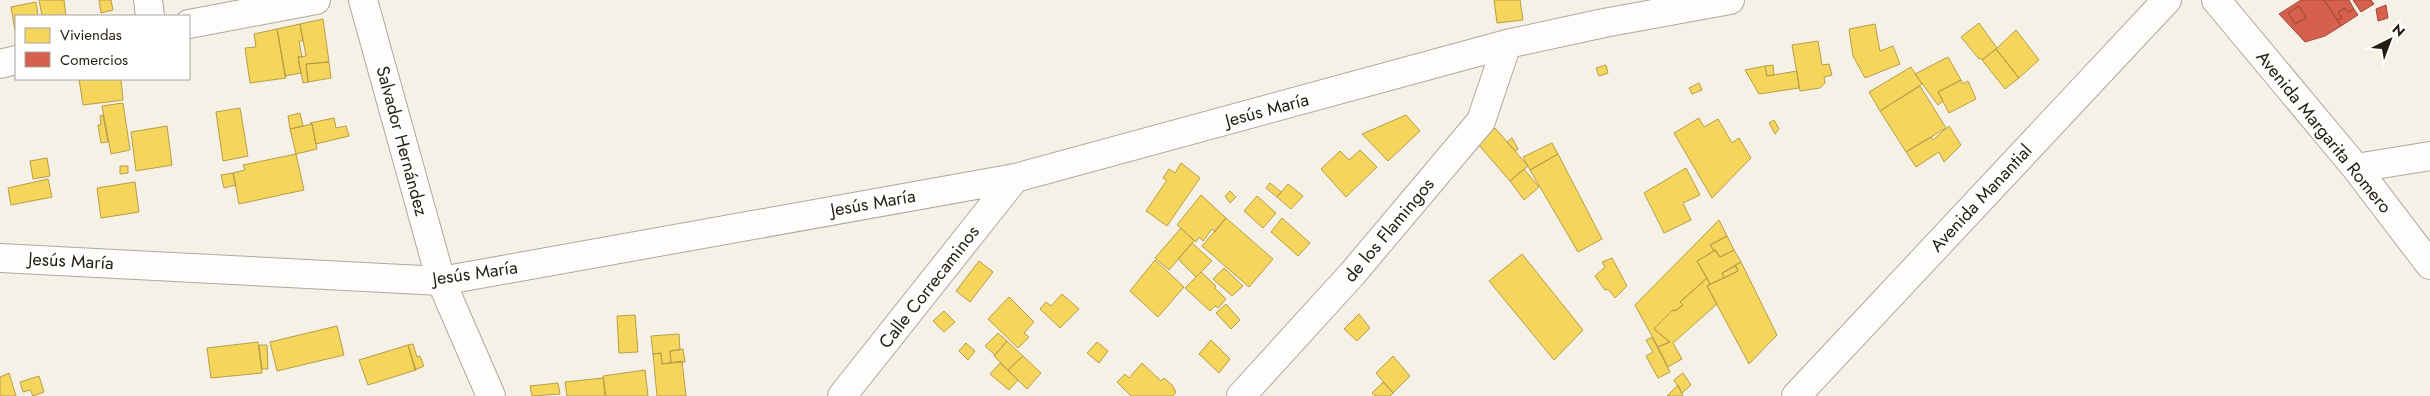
<svg xmlns="http://www.w3.org/2000/svg" width="2430" height="396" font-family="Jost,sans-serif">
<style>
.homes{fill:#f6d55c;stroke:#b79e46}
.shops{fill:#d6604d;stroke:#a04c3b;fill-rule:evenodd}
.lines{fill:none;stroke-linecap:round;stroke-linejoin:round}
.minor-casing{stroke:#aea99f;stroke-width:30}
.tertiary-casing{stroke:#aea99f;stroke-width:30}
.minor{stroke:#fefdfb;stroke-width:28}
.tertiary{stroke:#fefdfb;stroke-width:28}
.labels{text-anchor:middle;stroke-width:5;stroke-linejoin:round;paint-order:stroke}
.street-label{font-size:18px;fill:#231e12;stroke:#fff}
</style>
<rect width="100%" height="100%" fill="#f6f1e7"/>
<path class="homes" d="M 39,0 L 64,0 L 66,15 L 42,16 Z
M 99,0 L 111,0 L 113,10 L 101,13 Z
M 1494,0 L 1520,0 L 1523,20 L 1497,23 Z
M 36,2 L 38,16 L 16,16 L 15,30 L 11,7 Z
M 323,19 L 329,62 L 306,64 L 308,82 L 303,83 L 298,57 L 306,56 L 300,24 Z
M 1979,23 L 1997,48 L 1982,60 L 1981,58 L 1979,59 L 1961,37 Z
M 300,24 L 303,41 L 299,41 L 302,57 L 298,57 L 301,73 L 285,76 L 277,29 Z
M 1875,24 L 1880,51 L 1893,46 L 1900,64 L 1865,78 L 1853,56 L 1849,29 Z
M 277,29 L 286,78 L 250,83 L 245,48 L 256,47 L 254,34 Z
M 2016,30 L 2039,60 L 2019,78 L 1996,49 Z
M 1818,41 L 1822,65 L 1829,64 L 1832,75 L 1824,77 L 1825,83 L 1820,88 L 1800,91 L 1792,45 Z
M 1996,49 L 2019,78 L 2005,89 L 1982,60 Z
M 1948,57 L 1961,80 L 1938,92 L 1943,101 L 1938,105 L 1915,74 Z
M 329,62 L 331,78 L 308,82 L 306,64 Z
M 1606,65 L 1608,73 L 1599,76 L 1596,68 Z
M 1773,65 L 1774,75 L 1767,76 L 1765,66 Z
M 1765,66 L 1767,76 L 1797,71 L 1799,88 L 1759,94 L 1745,70 Z
M 1911,67 L 1922,84 L 1880,111 L 1869,92 Z
M 79,79 L 121,79 L 123,100 L 83,105 Z
M 1961,80 L 1963,84 L 1968,81 L 1976,99 L 1949,113 L 1938,92 Z
M 1699,83 L 1702,90 L 1692,94 L 1689,88 Z
M 1920,86 L 1946,128 L 1906,152 L 1880,111 Z
M 123,103 L 130,150 L 111,154 L 102,106 Z
M 240,108 L 248,156 L 223,161 L 216,112 Z
M 300,113 L 303,126 L 290,129 L 288,116 Z
M 103,115 L 108,142 L 101,143 L 98,125 L 101,125 L 100,116 Z
M 1406,115 L 1420,131 L 1388,161 L 1362,134 Z
M 334,118 L 336,128 L 346,126 L 349,136 L 316,144 L 312,124 L 310,123 Z
M 1699,118 L 1704,127 L 1718,119 L 1732,143 L 1739,138 L 1751,158 L 1712,198 L 1674,133 Z
M 1774,120 L 1779,129 L 1775,134 L 1769,123 Z
M 312,124 L 317,149 L 296,154 L 290,129 Z
M 167,126 L 172,165 L 136,171 L 131,132 Z
M 1949,126 L 1961,145 L 1944,162 L 1939,152 L 1916,167 L 1906,152 L 1931,137 L 1933,140 Z
M 1495,128 L 1528,166 L 1510,181 L 1477,143 Z
M 1512,138 L 1518,149 L 1515,151 L 1507,142 Z
M 1552,143 L 1558,154 L 1530,170 L 1523,157 Z
M 1360,150 L 1377,167 L 1346,197 L 1321,169 L 1340,151 L 1349,160 Z
M 296,154 L 304,190 L 239,204 L 233,173 L 245,170 L 243,165 Z
M 1558,154 L 1602,239 L 1578,252 L 1530,170 Z
M 47,158 L 50,176 L 33,179 L 30,161 Z
M 1181,163 L 1200,178 L 1167,226 L 1146,211 L 1167,180 L 1163,178 L 1169,169 L 1175,173 Z
M 120,166 L 128,166 L 128,173 L 120,174 Z
M 1686,168 L 1700,195 L 1683,203 L 1691,220 L 1664,233 L 1644,193 Z
M 1524,169 L 1539,187 L 1524,200 L 1510,181 Z
M 233,173 L 236,185 L 224,188 L 221,175 Z
M 48,179 L 52,197 L 11,205 L 8,188 Z
M 135,182 L 139,212 L 101,218 L 97,188 Z
M 1270,183 L 1281,192 L 1277,197 L 1266,188 Z
M 1288,184 L 1303,196 L 1291,209 L 1277,197 Z
M 1230,191 L 1236,197 L 1230,203 L 1225,196 Z
M 1201,195 L 1226,218 L 1215,232 L 1212,229 L 1203,241 L 1199,237 L 1196,242 L 1177,225 Z
M 1257,196 L 1276,213 L 1263,228 L 1244,211 Z
M 1226,218 L 1273,259 L 1249,287 L 1202,246 Z
M 1282,218 L 1310,243 L 1298,256 L 1271,232 Z
M 1719,220 L 1727,236 L 1710,245 L 1714,251 L 1697,261 L 1707,278 L 1680,302 L 1683,305 L 1675,311 L 1673,310 L 1654,329 L 1670,342 L 1658,347 L 1635,305 Z
M 1181,228 L 1194,241 L 1169,270 L 1155,258 Z
M 1727,236 L 1734,250 L 1720,257 L 1710,245 Z
M 1192,243 L 1212,261 L 1196,277 L 1178,259 Z
M 1716,250 L 1720,257 L 1734,250 L 1741,262 L 1722,273 L 1724,278 L 1710,284 L 1697,261 Z
M 1522,254 L 1583,330 L 1554,360 L 1489,281 Z
M 1612,258 L 1627,286 L 1615,298 L 1608,289 L 1605,290 L 1595,276 L 1605,267 L 1602,262 Z
M 1155,260 L 1184,287 L 1158,317 L 1130,291 Z
M 979,261 L 993,272 L 970,302 L 956,291 Z
M 1741,262 L 1777,335 L 1749,364 L 1707,286 L 1738,271 L 1735,265 Z
M 1736,266 L 1738,271 L 1724,278 L 1722,273 Z
M 1224,268 L 1243,286 L 1232,296 L 1213,279 Z
M 1201,272 L 1216,286 L 1215,288 L 1226,299 L 1218,308 L 1215,306 L 1210,311 L 1185,288 Z
M 1707,278 L 1710,284 L 1707,286 L 1717,304 L 1673,343 L 1682,359 L 1668,367 L 1658,347 L 1670,342 L 1654,329 L 1673,310 L 1675,311 L 1683,305 L 1680,302 Z
M 1062,294 L 1079,309 L 1060,328 L 1040,309 L 1046,302 L 1051,306 Z
M 1009,297 L 1034,322 L 1024,333 L 1029,337 L 1018,348 L 988,319 Z
M 1226,304 L 1240,320 L 1231,329 L 1216,313 Z
M 944,311 L 955,322 L 944,332 L 933,321 Z
M 1359,314 L 1370,328 L 1357,341 L 1344,329 Z
M 635,315 L 638,352 L 619,353 L 617,316 Z
M 337,326 L 344,355 L 277,371 L 270,342 Z
M 998,333 L 1007,341 L 995,355 L 985,346 Z
M 679,334 L 680,350 L 670,351 L 671,363 L 662,364 L 661,353 L 653,354 L 651,336 Z
M 1652,337 L 1670,372 L 1658,378 L 1646,356 L 1653,352 L 1646,340 Z
M 1211,340 L 1230,359 L 1219,373 L 1199,354 Z
M 1007,341 L 1023,356 L 1008,370 L 994,356 Z
M 258,342 L 262,373 L 211,378 L 207,348 Z
M 1097,342 L 1108,351 L 1099,363 L 1087,353 Z
M 966,343 L 975,351 L 968,360 L 959,351 Z
M 413,344 L 417,357 L 420,356 L 424,366 L 415,370 L 408,345 Z
M 259,345 L 267,345 L 268,369 L 262,369 Z
M 408,345 L 416,370 L 368,385 L 359,360 Z
M 683,349 L 685,362 L 671,363 L 670,351 Z
M 661,353 L 662,364 L 682,361 L 686,396 L 657,396 L 653,354 Z
M 1023,356 L 1041,373 L 1027,389 L 1008,370 Z
M 1393,356 L 1410,376 L 1393,393 L 1376,373 Z
M 1000,363 L 1018,380 L 1009,390 L 990,374 Z
M 1142,363 L 1161,381 L 1164,378 L 1172,385 L 1176,392 L 1173,396 L 1131,396 L 1117,382 L 1125,374 L 1129,378 Z
M 645,370 L 648,396 L 606,396 L 603,376 Z
M 9,373 L 16,396 L 0,396 L 0,377 Z
M 1683,373 L 1691,385 L 1682,393 L 1674,380 Z
M 39,376 L 44,392 L 33,396 L 30,390 L 23,392 L 20,382 Z
M 603,378 L 605,396 L 567,396 L 565,382 Z
M 1383,382 L 1393,393 L 1390,396 L 1375,396 L 1372,393 Z
M 558,383 L 560,394 L 532,396 L 530,386 Z
M 1678,385 L 1683,396 L 1667,396 Z"/>
<path class="shops" d="M 2301,0 L 2324,0 L 2341,26 L 2325,36 L 2305,42 L 2279,14 ZM 2299,6 L 2306,18 L 2295,24 L 2288,13 Z
M 2324,0 L 2349,0 L 2354,9 L 2348,12 L 2345,8 L 2338,12 L 2342,18 L 2337,20 Z
M 2353,0 L 2371,0 L 2374,4 L 2361,12 Z
M 2386,5 L 2388,18 L 2378,21 L 2376,9 Z
M 2299,6 L 2306,18 L 2295,24 L 2288,13 Z
M 2345,8 L 2348,12 L 2354,9 L 2358,15 L 2341,26 L 2337,20 L 2342,18 L 2338,12 Z"/>
<g class="lines">
<defs>
<path id="minor" d="M 148,0 L 150,16
M 363,0 L 441,281 L 491,396
M 2216,0 L 2356,168 L 2430,265
M 189,24 L 316,0
M 0,64 L 16,60
M 2356,168 L 2430,156
M 0,258 L 441,281 L 1015,178 L 1507,44 L 1604,23 L 1730,0
M 842,396 L 1015,178
M 1241,396 L 1353,273 L 1481,121 L 1507,44"/>
<path id="tertiary" d="M 1796,396 L 2167,0"/>
</defs>
<use href="#minor" class="minor-casing"/>
<use href="#tertiary" class="tertiary-casing"/>
<use href="#minor" class="minor"/>
<use href="#tertiary" class="tertiary"/>
</g>
<g class="labels">
<g class="street-label">
<text transform="translate(1267 110) rotate(-15)" y="6">Jesús María</text>
<text transform="translate(2324 132) rotate(51)" y="6">Avenida Margarita Romero</text>
<text transform="translate(402 141) rotate(75)" y="6">Salvador Hernández</text>
<text transform="translate(1981 198) rotate(-47)" y="6">Avenida Manantial</text>
<text transform="translate(873 203) rotate(-10)" y="6">Jesús María</text>
<text transform="translate(1389 230) rotate(-50)" y="6">de los Flamingos</text>
<text transform="translate(71 261) rotate(3)" y="6">Jesús María</text>
<text transform="translate(475 273) rotate(-8)" y="6">Jesús María</text>
<text transform="translate(929 287) rotate(-52)" y="6">Calle Correcaminos</text>
</g>
</g>
<rect x="15" y="15" width="175" height="65" fill="#ffffff" stroke="#a7a5a0"/>
<rect x="25" y="28" width="25" height="15" fill="#f6d55c" stroke="#a7a5a0"/>
<text x="60" y="40" font-size="15" fill="#231e12">Viviendas</text>
<rect x="25" y="52" width="25" height="15" fill="#d6604d" stroke="#a7a5a0"/>
<text x="60" y="65" font-size="15" fill="#231e12">Comercios</text>
<g transform="translate(2390 40) rotate(42)" stroke="#ffffff" stroke-width="4" paint-order="stroke">
<path d="M0-4L9 19L0 12L-9 19Z" fill="#231e12"/>
<text y="-8" font-size="14" font-weight="bold" text-anchor="middle" fill="#231e12">N</text>
</g>
</svg>
